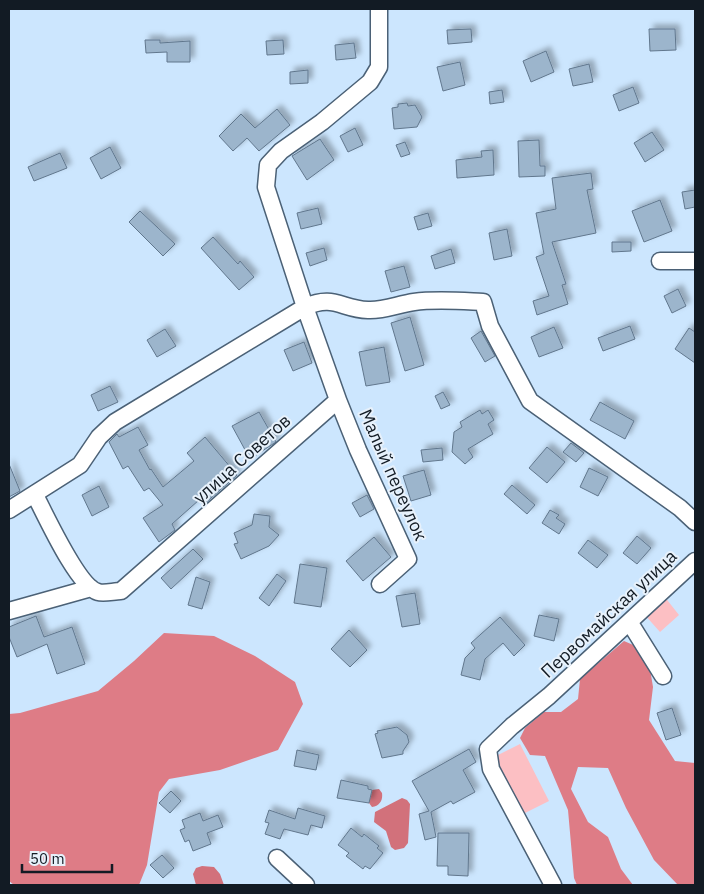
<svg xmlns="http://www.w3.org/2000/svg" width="704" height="894" font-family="'IBM Plex Sans',sans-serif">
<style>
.green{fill:#fcbfc3}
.forest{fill:#de7c86}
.water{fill:#d2717b}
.building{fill:#9cb5cc;stroke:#61778d;filter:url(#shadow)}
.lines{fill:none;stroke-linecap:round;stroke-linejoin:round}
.minor-casing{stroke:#4b6176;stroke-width:19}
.minor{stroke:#fff;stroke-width:16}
.labels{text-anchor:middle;stroke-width:4;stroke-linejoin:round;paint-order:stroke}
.street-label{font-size:18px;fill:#121b24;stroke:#e7f1fb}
</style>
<defs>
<filter id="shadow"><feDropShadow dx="4.5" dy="-4.5" stdDeviation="2.5" flood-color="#0004"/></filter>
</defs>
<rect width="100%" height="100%" fill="#cce6fe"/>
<path class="green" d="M 664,596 L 679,615 L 660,632 L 644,614 Z
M 520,744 L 549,801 L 523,814 L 494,757 Z"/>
<path class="forest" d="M 164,633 L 214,636 L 255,656 L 295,682 L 303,704 L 278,750 L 220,770 L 169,779 L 159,792 L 147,865 L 139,885 L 14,885 L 9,881 L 9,714 L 20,713 L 98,691 L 134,661 Z
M 624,641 L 647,651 L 653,687 L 649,720 L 675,761 L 695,763 L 695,885 L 678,885 L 654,860 L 626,808 L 608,768 L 578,767 L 571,789 L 588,822 L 608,837 L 621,869 L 633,885 L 577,885 L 574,878 L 568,810 L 545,756 L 530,755 L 520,738 L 525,728 L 544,712 L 561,712 L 578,699 L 580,679 Z"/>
<path class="water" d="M 379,789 L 382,793 C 383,800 380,806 372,807 L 369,803 L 372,790 Z
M 402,798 L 407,800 L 410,804 L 408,843 L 404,848 L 395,850 L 391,847 L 386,831 L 374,822 L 375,812 Z
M 202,866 L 214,867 L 220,874 L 224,885 L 196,885 L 193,874 L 196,868 Z"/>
<path class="building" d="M 471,29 L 472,42 L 448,44 L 447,30 Z
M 649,29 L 675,29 L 676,50 L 650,51 Z
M 145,40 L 160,40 L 160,43 L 190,41 L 190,62 L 167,62 L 167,52 L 146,53 Z
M 283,40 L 284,54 L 267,55 L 266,41 Z
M 354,43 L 356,58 L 336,60 L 335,45 Z
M 546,51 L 554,72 L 531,82 L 523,61 Z
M 460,62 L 465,85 L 443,91 L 437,67 Z
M 589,64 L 593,82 L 573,86 L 569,69 Z
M 308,70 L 308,83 L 290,84 L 290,72 Z
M 633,87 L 639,103 L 619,111 L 613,95 Z
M 502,90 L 504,102 L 490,104 L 489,92 Z
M 407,103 L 408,106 L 415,105 L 422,117 L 417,127 L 394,129 L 392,108 L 398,107 L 398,104 Z
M 277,109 L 290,125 L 259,151 L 247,138 L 233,151 L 219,136 L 241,114 L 255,128 Z
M 355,128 L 363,145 L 348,152 L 340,136 Z
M 652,132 L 664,150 L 645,162 L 634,143 Z
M 320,139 L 334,160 L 307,180 L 292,156 Z
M 539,140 L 540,166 L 545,166 L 545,176 L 519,177 L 518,141 Z
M 405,142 L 410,154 L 401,157 L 396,145 Z
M 110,147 L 121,168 L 101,179 L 90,158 Z
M 493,150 L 494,175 L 457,178 L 456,160 L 482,157 L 481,151 Z
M 60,153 L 67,168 L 34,181 L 28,167 Z
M 591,173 L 593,189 L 587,190 L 596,233 L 552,242 L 566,284 L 562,285 L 568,304 L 537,315 L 533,301 L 549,296 L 536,257 L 544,254 L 536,213 L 556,209 L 552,178 Z
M 695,190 L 695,207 L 685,209 L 682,192 Z
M 660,200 L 672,231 L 644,242 L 632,211 Z
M 318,208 L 322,224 L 301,229 L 297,213 Z
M 140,211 L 175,244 L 163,256 L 129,222 Z
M 428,213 L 432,226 L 418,230 L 414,217 Z
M 507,229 L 512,256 L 494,260 L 489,233 Z
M 213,237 L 238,264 L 240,261 L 254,277 L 239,290 L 201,248 Z
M 612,242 L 631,242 L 631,251 L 612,252 Z
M 324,248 L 327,260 L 310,266 L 306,253 Z
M 451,249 L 455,263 L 435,269 L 431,256 Z
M 404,266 L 410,287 L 391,292 L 385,271 Z
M 678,289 L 686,306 L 672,313 L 664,296 Z
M 410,317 L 424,365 L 405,371 L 391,323 Z
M 630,326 L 635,339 L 603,351 L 598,338 Z
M 554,327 L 563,348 L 539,357 L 531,337 Z
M 689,328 L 695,332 L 695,363 L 675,349 Z
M 165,329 L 176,346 L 157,357 L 147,340 Z
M 481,331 L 495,356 L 485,362 L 471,338 Z
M 304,342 L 312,363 L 293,371 L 284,350 Z
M 384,347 L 390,382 L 366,386 L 359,352 Z
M 110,386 L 118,402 L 98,411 L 91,395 Z
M 443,392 L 450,405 L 441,409 L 435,396 Z
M 600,402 L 634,421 L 625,439 L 590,420 Z
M 480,410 L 482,414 L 488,410 L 494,420 L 488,424 L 493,434 L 468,449 L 473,457 L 465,464 L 452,452 L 454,432 L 462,427 L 460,422 Z
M 259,412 L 276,442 L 250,459 L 232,426 Z
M 138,427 L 148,445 L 139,450 L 150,470 L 151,469 L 163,487 L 194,461 L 187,453 L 205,437 L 237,475 L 203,505 L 199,500 L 172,524 L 175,530 L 159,542 L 143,518 L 163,505 L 149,488 L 144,491 L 128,466 L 123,469 L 109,442 L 117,434 L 119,437 Z
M 571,443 L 584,453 L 576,462 L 563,452 Z
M 547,447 L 565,462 L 547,483 L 529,468 Z
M 442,448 L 443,460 L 423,462 L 421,450 Z
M 9,464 L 20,491 L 9,497 Z
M 589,468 L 608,477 L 598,496 L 580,487 Z
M 424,470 L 431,495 L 411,501 L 403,476 Z
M 512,485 L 535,505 L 527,514 L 504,494 Z
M 99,486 L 109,507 L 92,516 L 82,495 Z
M 367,495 L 374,509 L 360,517 L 352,503 Z
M 550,510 L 559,515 L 556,518 L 565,524 L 559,534 L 542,523 Z
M 254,514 L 270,516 L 269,527 L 279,535 L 269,546 L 241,559 L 234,544 L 238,543 L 234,533 L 252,525 Z
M 637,536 L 651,548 L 637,564 L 623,553 Z
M 374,537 L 391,557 L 363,581 L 346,561 Z
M 588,540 L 608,555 L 597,568 L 578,553 Z
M 193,549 L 203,559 L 171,589 L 161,578 Z
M 300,564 L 327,568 L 321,607 L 294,603 Z
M 277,574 L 286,581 L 269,606 L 259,598 Z
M 196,577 L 210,582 L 202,609 L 188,605 Z
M 415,593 L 420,624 L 402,627 L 396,596 Z
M 539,615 L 559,619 L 554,641 L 534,636 Z
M 36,616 L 44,637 L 72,627 L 85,664 L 57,674 L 47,644 L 17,657 L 9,637 L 9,627 Z
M 500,617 L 525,645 L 514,656 L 503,643 L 485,659 L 480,680 L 461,675 L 465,658 L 475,648 L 471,643 Z
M 349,630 L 367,650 L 350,667 L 331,649 Z
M 672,708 L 681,735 L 666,740 L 657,713 Z
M 397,727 L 407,735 L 409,742 L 403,751 L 403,754 L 382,758 L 375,734 L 378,733 L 377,731 Z
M 469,749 L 476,762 L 463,770 L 475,792 L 453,804 L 451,801 L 431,812 L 436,837 L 425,840 L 419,814 L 429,811 L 412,781 Z
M 297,750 L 319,755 L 316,770 L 294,766 Z
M 341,780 L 368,786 L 368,789 L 372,790 L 369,803 L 337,798 Z
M 171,791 L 181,801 L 170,813 L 159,803 Z
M 298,808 L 325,816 L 322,828 L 311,825 L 308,835 L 284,829 L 280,839 L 265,834 L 269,823 L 265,822 L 269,810 L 295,819 Z
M 200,813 L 203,821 L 218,815 L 223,827 L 207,833 L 211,844 L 193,851 L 189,840 L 185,842 L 180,830 L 185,828 L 182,820 Z
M 351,828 L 362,837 L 364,834 L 379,846 L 377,848 L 383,853 L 370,869 L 365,866 L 363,869 L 346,856 L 349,853 L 338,845 Z
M 438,833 L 469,833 L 468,876 L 448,875 L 448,866 L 437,866 Z
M 162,855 L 174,868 L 163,878 L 150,865 Z"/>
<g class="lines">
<defs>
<path id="minor" d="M 660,261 L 695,261
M 338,400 L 358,450 L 408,559 L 380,584
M 35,495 C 45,514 78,587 98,592 C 104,594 114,591 121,591 L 338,400 L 305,307 L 266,187 L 268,165 L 281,151 L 322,122 L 370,82 L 379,67 L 379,9
M 9,510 L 80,465 L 99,437 L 115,422 L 305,307 C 334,294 341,309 368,310 C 383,311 399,304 414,302 C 436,299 461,301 483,302 L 490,326 L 530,401 L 680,508 L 695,522
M 9,611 L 91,588
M 630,623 L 663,676
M 277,858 L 306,885
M 553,885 L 491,769 L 488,749 L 512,726 L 549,696 L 695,561"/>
</defs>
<use href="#minor" class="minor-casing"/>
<use href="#minor" class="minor"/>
</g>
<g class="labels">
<g class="street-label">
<text transform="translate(242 459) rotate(-42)" y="6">улица Советов</text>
<text transform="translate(393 475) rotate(66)" y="6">Малый переулок</text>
<text transform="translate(609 614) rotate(-43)" y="6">Первомайская улица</text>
</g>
</g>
<rect width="704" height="894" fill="none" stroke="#121b24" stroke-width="20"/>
<path d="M22 864v8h90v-8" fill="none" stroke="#121b24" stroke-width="2.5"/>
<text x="30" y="864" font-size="15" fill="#121b24" stroke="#e7f1fb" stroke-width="4" paint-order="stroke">50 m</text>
</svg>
